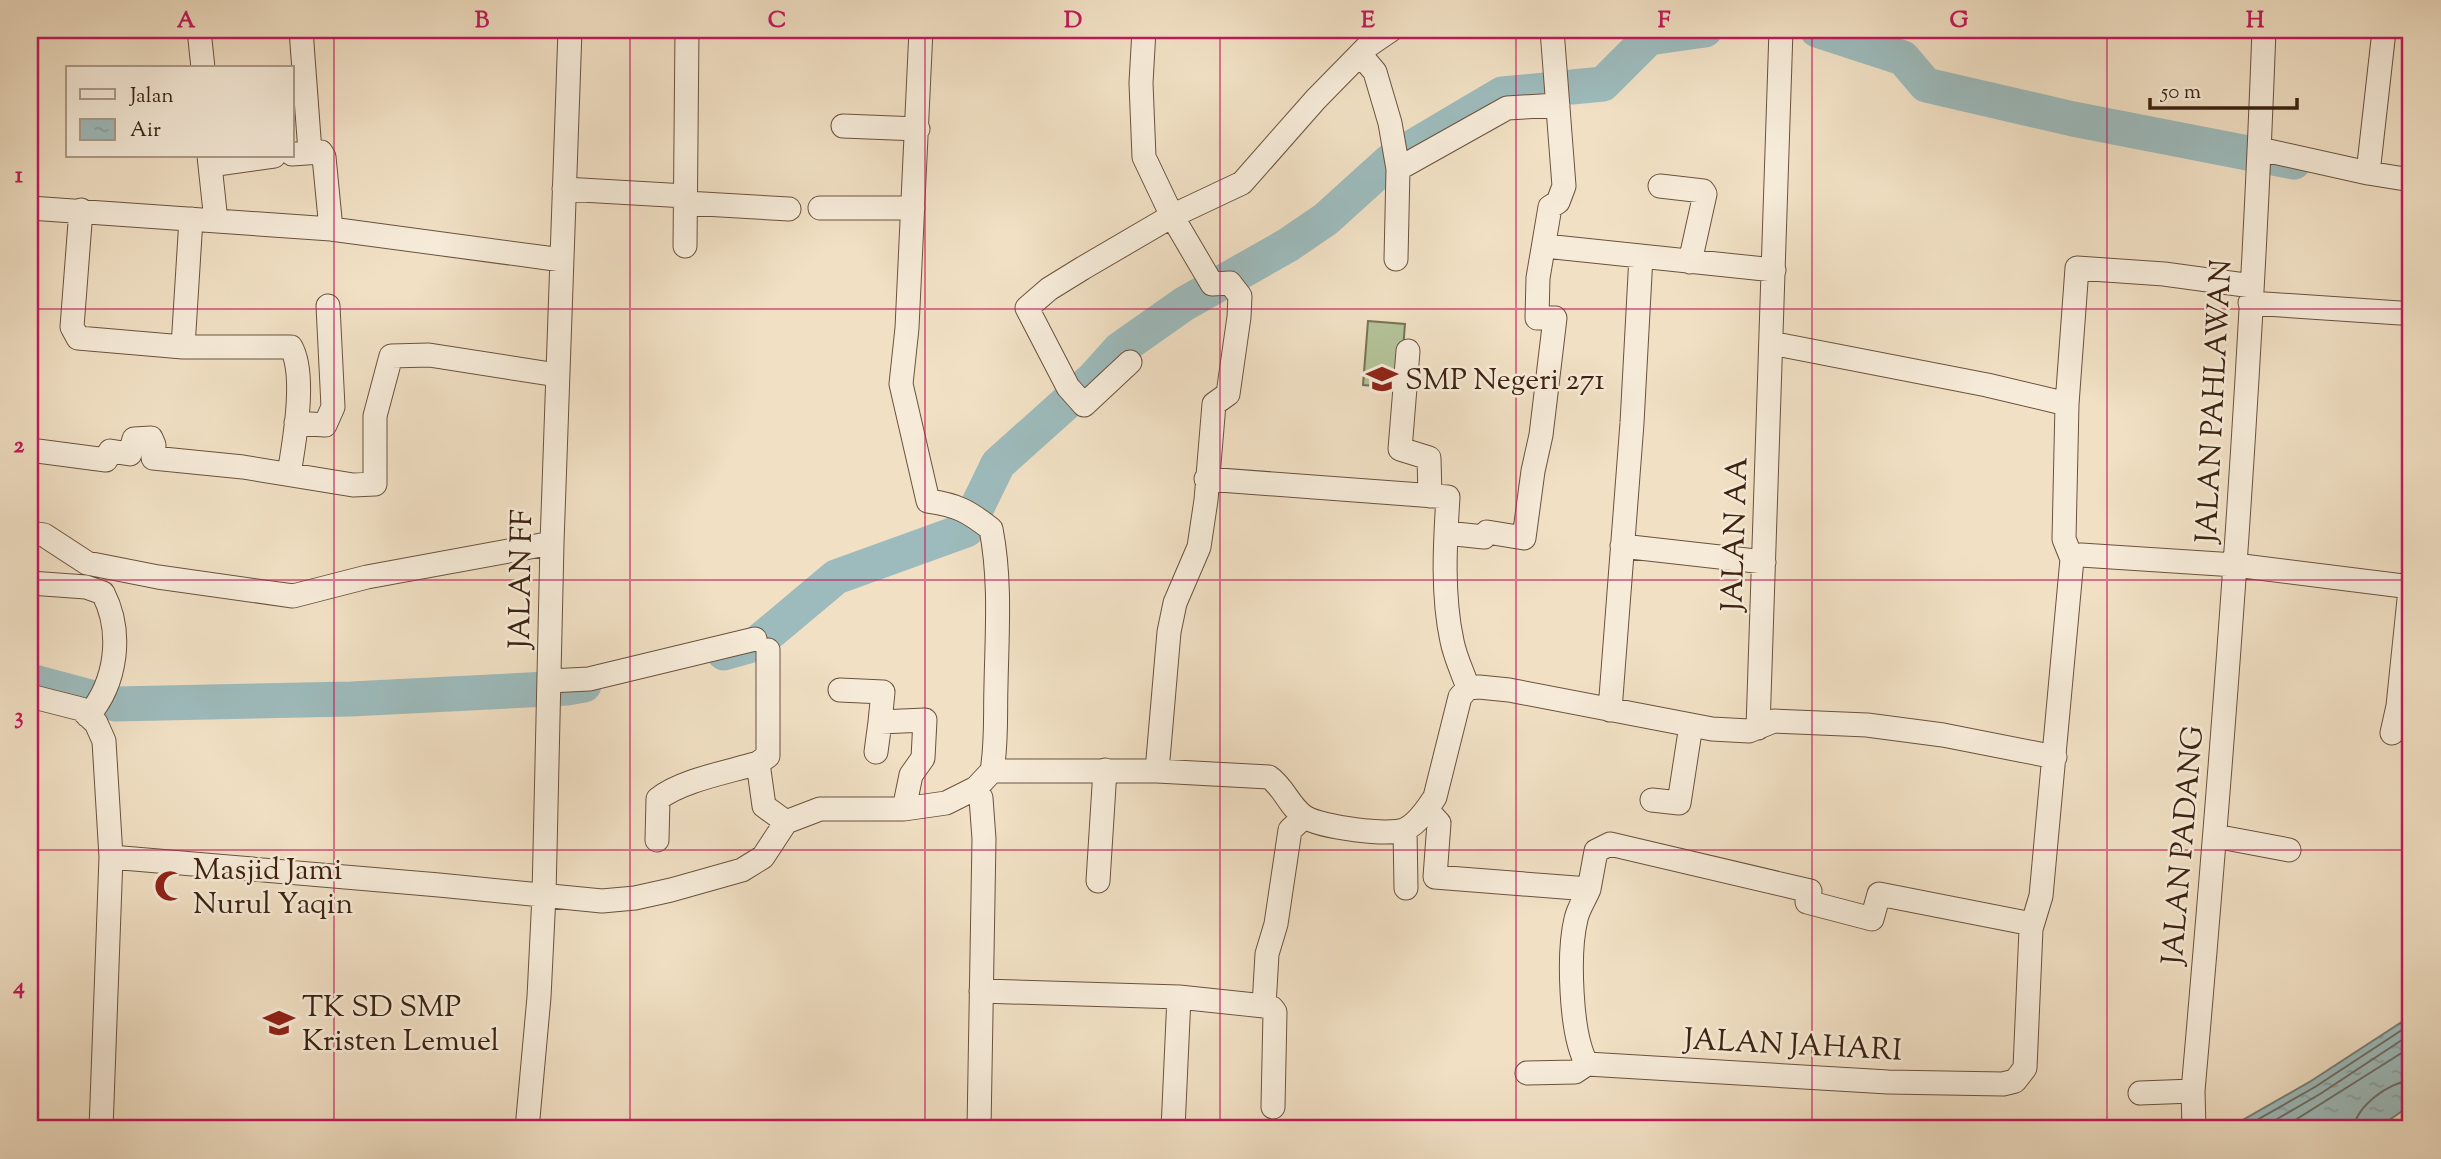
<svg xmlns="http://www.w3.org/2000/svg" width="2441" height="1159" font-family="'Sorts Mill Goudy',serif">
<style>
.pitch{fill:#b4c399;stroke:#787255;stroke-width:2}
.water{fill:url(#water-ripples);stroke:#777e78;stroke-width:2}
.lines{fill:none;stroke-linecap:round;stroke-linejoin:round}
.shore{stroke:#6d6e66;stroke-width:2}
.river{stroke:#9dbbbc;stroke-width:35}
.minor-casing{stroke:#6a523e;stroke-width:25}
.minor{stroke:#f6ebd9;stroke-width:23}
.grid{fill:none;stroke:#c2185b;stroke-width:2;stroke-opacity:0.55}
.labels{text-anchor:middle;stroke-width:5;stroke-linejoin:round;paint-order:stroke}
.poi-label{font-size:30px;fill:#3d2211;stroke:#f6ebd9;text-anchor:start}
.street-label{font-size:30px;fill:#3d2211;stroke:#f6ebd9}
.neatline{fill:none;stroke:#c2185b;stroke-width:2.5}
.grid-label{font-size:23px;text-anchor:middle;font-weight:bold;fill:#c2185b}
</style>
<defs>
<pattern id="water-ripples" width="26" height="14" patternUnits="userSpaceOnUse" patternTransform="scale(1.75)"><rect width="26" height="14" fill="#9dbbbc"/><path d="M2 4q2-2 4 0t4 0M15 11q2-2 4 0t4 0" fill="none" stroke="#88a0a1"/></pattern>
</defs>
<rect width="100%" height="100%" fill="#f1e0c4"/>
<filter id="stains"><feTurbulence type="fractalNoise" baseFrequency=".00286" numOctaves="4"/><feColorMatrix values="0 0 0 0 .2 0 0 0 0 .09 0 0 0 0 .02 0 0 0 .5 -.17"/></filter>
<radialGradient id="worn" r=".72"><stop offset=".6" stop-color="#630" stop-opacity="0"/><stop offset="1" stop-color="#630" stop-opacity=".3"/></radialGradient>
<path class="pitch" d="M 1368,321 L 1405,324 L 1400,388 L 1363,385 Z"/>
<path class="water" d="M 2411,1016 L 2411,1105 L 2376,1129 L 2227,1129 L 2311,1081 Z"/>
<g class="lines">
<path class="shore" d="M 2241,1129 L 2315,1087 L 2411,1024
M 2260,1129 L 2320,1094 L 2411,1034
M 2281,1129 L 2411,1047
M 2354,1129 C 2355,1107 2390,1081 2411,1081"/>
<path class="river" d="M 1817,30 L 1903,58 L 1926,85 L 2073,119 L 2294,162
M 1572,87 L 1603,84 L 1649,38 L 1705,30
M 1414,146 L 1502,94 L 1545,90
M 724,653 L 756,644 L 836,577 L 966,530 L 998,464 L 1094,378 L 1120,349 L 1184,304 L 1288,245 L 1326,219 L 1390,161
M 30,681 L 116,704 L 351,699 L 567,688 L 584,685"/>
<defs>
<path id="minor" d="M 199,30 L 203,68
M 301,30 L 310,152
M 921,30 L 907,328 L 901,384 L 928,501 C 957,505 968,511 991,529 C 1001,580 997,633 996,685 C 995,714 997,741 992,771
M 1144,30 L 1141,83 L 1144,157 L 1172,216 L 1212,284 L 1230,283 L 1240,296 L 1239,317 L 1228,394 L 1214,404 L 1206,500 L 1199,547 L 1175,603 L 1169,632 L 1157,771
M 1360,54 L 1375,72 L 1390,123 L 1398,169 L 1396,259
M 843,126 L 918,129
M 2260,149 L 2368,173 L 2411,180
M 292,154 L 321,152 L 324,157 L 331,229
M 209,156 L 216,221
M 210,165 L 274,156
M 1398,169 L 1507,108 L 1558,105
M 2368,173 L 2384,31
M 1660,186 L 1703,191 L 1705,194 L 1690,262
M 564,189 L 686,196
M 686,203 L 789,209
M 30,208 L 331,229 L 562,260
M 820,208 L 913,208
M 81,210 L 72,327 L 78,338 L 183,347 L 291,347 C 306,374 295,437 290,468 L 282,473
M 685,246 L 687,30
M 1545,246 L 1774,270
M 2250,303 L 2400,313
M 1771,343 L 1987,385 L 2067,404
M 183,347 L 191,219
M 1408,351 L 1400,449 L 1429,458 L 1430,496
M 1130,362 L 1084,405 L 1068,387 L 1027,308 L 1049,289 L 1083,268 L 1172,216 L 1242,183 L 1316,99 L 1369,45 L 1391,30
M 296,423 L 325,425 L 333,407 L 328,306
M 30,450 L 106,460 L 110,451 L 130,454 L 134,439 L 151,438 L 154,445 L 153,458 L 243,467 L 353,485 L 375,484 L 375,416 L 391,356 L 429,355 L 557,375
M 1206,479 L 1448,497 C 1445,544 1442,595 1452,641 C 1455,657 1463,673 1468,688
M 30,533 L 44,535 L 87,563 L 158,577 L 293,596 L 367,577 L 552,543
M 1446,533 L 1484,537 L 1487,532 L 1524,538 L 1533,471 L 1541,435 L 1555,318 L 1537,318 L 1538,278 L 1550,207 L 1558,202 L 1564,186 L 1552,30
M 1622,546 L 1764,562
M 2072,559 L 2081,555 L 2235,565 L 2411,587
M 30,583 L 86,587 L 103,593 C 123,632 117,682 88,716
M 549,681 L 589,679 L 755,639
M 840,690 L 883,692 L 880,722 L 925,720 L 923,758 L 911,775 L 904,809
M 30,696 L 81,709 L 96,723 L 104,741 L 111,857 L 101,1129
M 1610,710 L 1632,423 L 1641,256
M 1758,728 L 1781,30
M 2392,733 L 2398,706 L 2411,580
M 876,752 L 880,722
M 758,763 L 764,806 L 786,822
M 976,788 L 981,798 L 984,839 L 979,1129
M 1652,800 L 1679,803 L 1691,725
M 1427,810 L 1439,823 L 1435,877 L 1589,889 C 1585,899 1578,909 1576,919 C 1568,952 1570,1035 1587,1064 L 1888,1082 L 2003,1084 L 2015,1081 L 2025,1068 L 2031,929 L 2041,896 L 2072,559 L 2064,539 L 2067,404 L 2077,268 L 2164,274 L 2252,286
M 1405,830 L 1406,888
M 2215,836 L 2289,850
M 657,840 L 658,799 C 682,780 729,772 758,763 L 768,756 L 768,650
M 111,857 L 439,885 L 602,901 L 635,898 L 671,890 L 742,870 L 763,857 L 786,822 L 820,809 L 904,809 L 946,803 L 976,788 L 992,771 L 1157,771 L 1269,777 C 1284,787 1290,808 1305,817 C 1320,827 1391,837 1406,829 C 1418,823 1428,808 1435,797 L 1460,697 L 1468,688 L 1479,687 L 1509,690 L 1712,729 L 1749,731 L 1774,721 L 1867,725 L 1943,735 L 2055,757
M 1098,881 L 1105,770
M 1589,889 L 1596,851 L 1610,844 L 1810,891 L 1807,902 L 1872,919 L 1879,894 L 2032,924
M 981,991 L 1179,997 L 1264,1006
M 1527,1073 L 1575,1072 L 1587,1064
M 2140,1093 L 2193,1091
M 1273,1107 L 1275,1012 L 1272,1008 L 1264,1006 L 1267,954 L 1276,924 L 1290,830 L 1304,817
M 527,1129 L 539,997 L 544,895 L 552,543 L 570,30
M 1173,1129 L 1179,997
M 2194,1129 L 2193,1091 C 2224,738 2251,384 2264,30"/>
</defs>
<use href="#minor" class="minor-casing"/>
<use href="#minor" class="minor"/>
</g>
<path class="grid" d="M 334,30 L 334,1129M 630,30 L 630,1129M 925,30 L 925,1129M 1220,30 L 1220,1129M 1516,30 L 1516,1129M 1812,30 L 1812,1129M 2107,30 L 2107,1129M 30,309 L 2411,309M 30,580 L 2411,580M 30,850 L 2411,850"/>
<defs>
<symbol id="school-bare" viewBox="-9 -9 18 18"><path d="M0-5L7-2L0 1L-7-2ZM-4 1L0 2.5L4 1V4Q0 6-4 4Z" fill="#8f2418" stroke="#f6ebd9" stroke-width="2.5" paint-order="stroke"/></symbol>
<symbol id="mosque-bare" viewBox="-9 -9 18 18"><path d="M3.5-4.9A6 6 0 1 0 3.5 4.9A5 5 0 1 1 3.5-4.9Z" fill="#8f2418" stroke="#f6ebd9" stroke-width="2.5" paint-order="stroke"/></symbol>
</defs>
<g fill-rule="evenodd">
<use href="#school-bare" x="1360" y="357" width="44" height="44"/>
<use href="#mosque-bare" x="148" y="864" width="44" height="44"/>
<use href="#school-bare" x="257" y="1001" width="44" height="44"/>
</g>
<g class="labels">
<g class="poi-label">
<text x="1405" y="389">SMP Negeri 271</text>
<text x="193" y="879">Masjid Jami<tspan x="193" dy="34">Nurul Yaqin</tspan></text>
<text x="302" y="1016">TK SD SMP<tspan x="302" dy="34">Kristen Lemuel</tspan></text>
</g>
<g class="street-label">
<text transform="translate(2213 401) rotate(-87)" y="10">JALAN PAHLAWAN</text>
<text transform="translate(1734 534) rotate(-88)" y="10">JALAN AA</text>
<text transform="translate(520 579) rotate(-89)" y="10">JALAN FF</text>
<text transform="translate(2182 845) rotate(-85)" y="10">JALAN PADANG</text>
<text transform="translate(1793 1044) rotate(3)" y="10">JALAN JAHARI</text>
</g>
</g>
<rect width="2441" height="1159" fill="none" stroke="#f1e0c4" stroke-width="77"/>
<rect x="66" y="66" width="228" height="91" fill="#f6ebd9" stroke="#ac9b89" stroke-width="2"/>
<rect x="80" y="89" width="35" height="10" fill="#f6ebd9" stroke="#ac9b89" stroke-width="2"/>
<text x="130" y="102" font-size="21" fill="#3d2211">Jalan</text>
<rect x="80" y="119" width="35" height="21" fill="url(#water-ripples)" stroke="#ac9b89" stroke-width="2"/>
<text x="130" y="136" font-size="21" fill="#3d2211">Air</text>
<path d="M2150 98v10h147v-10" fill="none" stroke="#3d2211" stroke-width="3.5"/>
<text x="2161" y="98" font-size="21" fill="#3d2211" stroke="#f6ebd9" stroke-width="5" paint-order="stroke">50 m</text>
<rect x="38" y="38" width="2364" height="1082" class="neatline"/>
<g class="grid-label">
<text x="186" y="27">A</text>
<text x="482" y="27">B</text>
<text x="777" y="27">C</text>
<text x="1073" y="27">D</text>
<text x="1368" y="27">E</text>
<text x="1664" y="27">F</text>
<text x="1959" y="27">G</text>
<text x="2255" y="27">H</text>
<text x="19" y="182">1</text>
<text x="19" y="452">2</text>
<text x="19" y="723">3</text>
<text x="19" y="993">4</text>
</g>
<rect width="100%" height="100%" filter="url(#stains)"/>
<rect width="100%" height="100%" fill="url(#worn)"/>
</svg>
